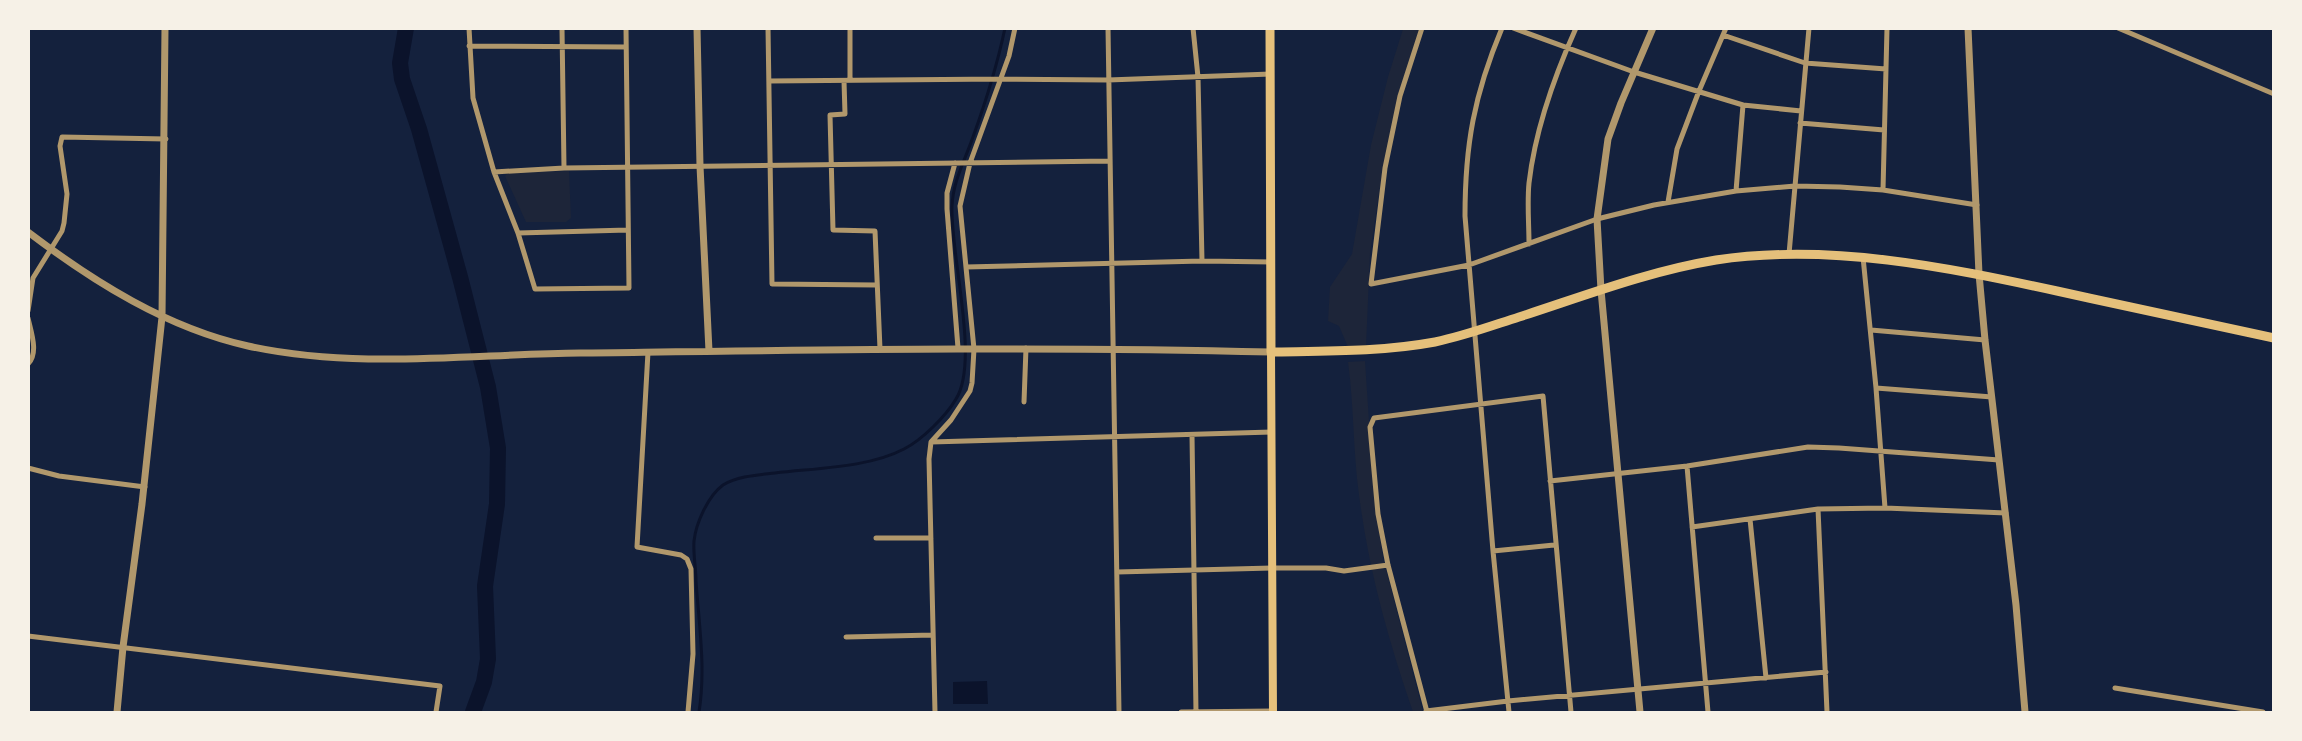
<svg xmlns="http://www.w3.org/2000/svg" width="2302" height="741" font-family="'Nunito Sans',sans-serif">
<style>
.green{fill:#1d2539}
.water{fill:#0b132b}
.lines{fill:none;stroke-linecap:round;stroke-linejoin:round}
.stream{stroke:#0b132b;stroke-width:3}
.river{stroke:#0b132b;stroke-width:16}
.minor{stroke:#b1986c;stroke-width:5}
.tertiary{stroke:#b1986c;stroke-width:7}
.secondary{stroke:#e5c07b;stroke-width:8}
.trunk{stroke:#e5c07b;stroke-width:9}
</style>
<rect width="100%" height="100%" fill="#14213d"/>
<path class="green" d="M 1403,29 L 1420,29 L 1381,180 L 1370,253 L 1366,347 L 1348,347 L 1339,326 L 1328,321 L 1330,287 L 1352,254 L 1371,145 L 1388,77 Z
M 569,171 L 571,218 L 566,222 L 526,222 L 505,176 L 508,173 Z
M 1365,361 L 1374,497 L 1383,558 L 1423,712 L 1413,712 C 1388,639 1369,572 1359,495 C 1353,451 1354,406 1348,362 Z"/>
<path class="water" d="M 987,681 L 988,704 L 953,704 L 953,682 Z"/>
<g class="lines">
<path class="stream" d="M 699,712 C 706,669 699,625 696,581 C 696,568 693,554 694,541 C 696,523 708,496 723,485 C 738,476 758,475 775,473 C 815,468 868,468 904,449 C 922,440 946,416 956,399 C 980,360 950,255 952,206 C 953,181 965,160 973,137 C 986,101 997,66 1005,28"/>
<path class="river" d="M 406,28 L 400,63 L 402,79 L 419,129 L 460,277 L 488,387 L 498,448 L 497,504 L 485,586 L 488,659 L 484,682 L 473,712"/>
<path class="minor" d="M 469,28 L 473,98 L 494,172 L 518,233 L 535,289 L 629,288 L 626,28
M 562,28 L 564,168
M 768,28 L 772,284 L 876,285
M 1108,28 L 1119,712
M 1193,28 L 1198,77 L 1202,261
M 1422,28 L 1400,96 L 1385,168 L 1371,284 L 1469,265 L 1597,219 L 1654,205 L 1736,191 L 1795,186 L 1840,187 L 1883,190 L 1977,205
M 1502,28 C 1474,95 1465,145 1465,216 L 1493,551 L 1509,712
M 1513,28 L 1634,72 L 1743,105 L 1736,191
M 2118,28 L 2274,94
M 1723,35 L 1805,63 L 1886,69
M 469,46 L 626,47
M 850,80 L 850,28
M 769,81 L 1001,79 L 1108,80 L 1271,74
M 844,81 L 845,114 L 830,115 L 833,230 L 875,231 L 880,349
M 1743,105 L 1801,111
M 1800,123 L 1884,130
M 955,163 L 947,193 L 947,209 L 958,348
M 494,172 L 564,168 L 1110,161
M 1883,190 L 1887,28
M 1668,202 L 1677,149 L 1699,91 L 1726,28
M 518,233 L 628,230
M 1529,244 C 1529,224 1527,203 1529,183 C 1535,131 1554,77 1576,28
M 1789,254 L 1809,28
M 1863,257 L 1876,388 L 1885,508
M 966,267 L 1202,261 L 1272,262
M 28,311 L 33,278 L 62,231 L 64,223 L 67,194 L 60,146 L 62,137 L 166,139
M 28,318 C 31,332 39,353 28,364
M 1871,330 L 1985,340
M 648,352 L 637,547 L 681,555 L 687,559 L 691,569 L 693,654 L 688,712
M 1876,388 L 1992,397
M 1024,402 L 1026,348
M 1192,435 L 1196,712
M 931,442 L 1272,432
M 1687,466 L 1708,712
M 28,468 L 59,476 L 145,487
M 1550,481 L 1687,466 L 1808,447 L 1839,448 L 1999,460
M 1818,509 L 1827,712
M 1750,519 L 1766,678
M 1692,527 L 1818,509 L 1885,508 L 2006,513
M 876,538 L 931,538
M 1493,551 L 1554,545
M 1117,572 L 1273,568 L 1326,568 L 1344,571 L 1388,565
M 28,636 L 440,686 L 436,712
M 846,637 L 933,635
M 2115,688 L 2263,712
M 1426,711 L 1508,701 L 1826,672
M 935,712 L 929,459 L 931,442 L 951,420 L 970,391 L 972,383 L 974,349 L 960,206 L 970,163 L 1009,56 L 1015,28
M 1181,712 L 1273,711
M 1427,712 L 1388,565 L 1378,514 L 1370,427 L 1374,418 L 1543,396 L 1571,712"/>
<path class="tertiary" d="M 697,28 L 700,166 L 709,351
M 1968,28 L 1979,274 L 1985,340 L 2016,605 L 2025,712
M 28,232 C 94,282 167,328 248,346 C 356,370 471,354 580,353 C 811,350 1041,346 1271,352
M 117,712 L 123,647 L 142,504 L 162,317 L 165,28
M 1640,712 L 1601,290 L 1597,219 L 1608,139 L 1621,103 L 1653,28"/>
<path class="secondary" d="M 1271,352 L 1273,712"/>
<path class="trunk" d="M 1270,28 L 1271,352 C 1326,351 1381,352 1435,342 C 1464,336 1491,326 1519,317 C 1584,296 1649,271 1716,260 C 1830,243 1946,267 2057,291 C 2129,307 2201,322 2274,338"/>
</g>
<rect width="2302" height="741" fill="none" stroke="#f6f1e7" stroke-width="60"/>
</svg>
